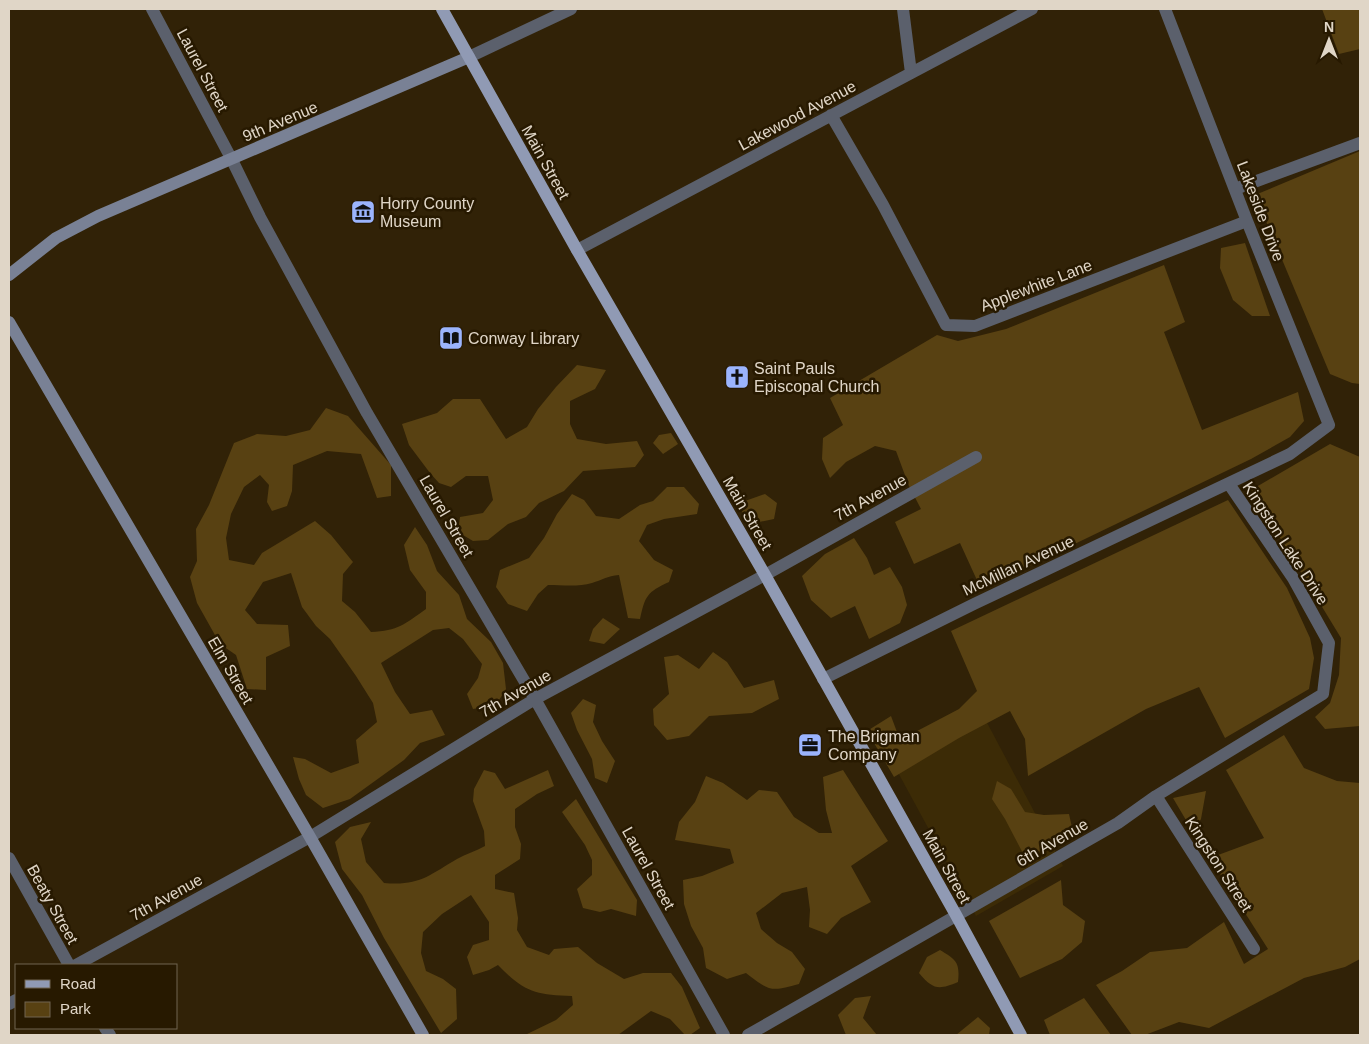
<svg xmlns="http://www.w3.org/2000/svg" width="1369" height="1044" font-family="Arial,sans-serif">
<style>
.built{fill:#3c2b06}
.green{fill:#584112}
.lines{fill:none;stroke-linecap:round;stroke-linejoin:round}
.street{stroke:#5b606c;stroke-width:12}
.secondary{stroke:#798195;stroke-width:12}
.primary{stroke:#909ab4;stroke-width:12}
.labels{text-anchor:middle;stroke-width:5;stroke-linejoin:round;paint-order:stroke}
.street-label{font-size:16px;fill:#e0d6c7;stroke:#271900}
.poi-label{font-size:16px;fill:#e0d6c7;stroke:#271900;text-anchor:start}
</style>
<rect width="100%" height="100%" fill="#312207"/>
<path class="built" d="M 984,717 L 1063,866 L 976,916 L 895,767 Z"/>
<path class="green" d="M 1322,9 L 1360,9 L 1360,49 L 1339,54 Z
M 1360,151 L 1360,384 L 1352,383 L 1330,374 L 1255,195 Z
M 1245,243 L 1270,316 L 1252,316 L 1233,300 L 1220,268 L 1221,248 Z
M 1164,265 L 1185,322 L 1164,332 L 1202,430 L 1298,392 L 1304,421 L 1290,437 L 1251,459 L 981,589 L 960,543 L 914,564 L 895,522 L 921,509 L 909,486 L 896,451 L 875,446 L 846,462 L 830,478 L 822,459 L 823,438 L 843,425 L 830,398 L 937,335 L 958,341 L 1006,329 Z
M 577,365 L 606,370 L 595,389 L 570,401 L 570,424 L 577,439 L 606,444 L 637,441 L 644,455 L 635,467 L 583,471 L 564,491 L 539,503 L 526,517 L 508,524 L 488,540 L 473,541 L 458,532 L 460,517 L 483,513 L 493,500 L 488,476 L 466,476 L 451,487 L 439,483 L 430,473 L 409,445 L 402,424 L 437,413 L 453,399 L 480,399 L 506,439 L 527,427 L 538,409 L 556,387 Z
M 326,408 L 348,416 L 391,465 L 391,496 L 377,498 L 361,454 L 327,451 L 293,465 L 292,491 L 287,506 L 272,511 L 267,502 L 269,485 L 260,475 L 244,487 L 231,514 L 226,538 L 229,560 L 254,565 L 262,553 L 315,521 L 331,535 L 353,562 L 343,574 L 342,601 L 355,612 L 371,632 C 398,631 405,624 426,609 L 426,592 L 410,570 L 404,545 L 415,527 L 427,545 L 437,571 L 459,595 L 467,619 L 491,642 L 503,663 L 506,689 L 496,705 L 473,709 L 467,694 L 478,678 L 482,664 L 463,639 L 449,628 L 433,630 L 381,663 L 395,692 L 410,714 L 432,710 L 445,735 L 420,743 L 404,760 L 350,799 L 323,808 L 306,795 L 299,779 L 293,757 L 305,759 L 331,773 L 359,763 L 356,740 L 377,722 L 373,703 L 356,676 L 330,639 L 316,626 L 302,607 L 291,573 L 263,582 L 245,610 L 257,624 L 288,625 L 290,646 L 266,657 L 266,690 L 247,689 L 236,655 L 220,644 L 197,603 L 190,577 L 197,561 L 196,529 L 209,505 L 234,443 L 257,434 L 286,436 L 310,430 Z
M 671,433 L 678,444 L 663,454 L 653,443 L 659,435 Z
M 1330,444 L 1360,457 L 1360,726 L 1325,729 L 1315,717 L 1330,703 L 1339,675 L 1341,638 L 1251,490 Z
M 667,487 L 684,487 L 699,504 L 697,514 L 664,519 L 647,525 L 639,541 L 654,560 L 673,570 L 669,582 C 647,592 645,596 640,619 L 628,618 L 619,575 C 607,576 602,580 592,583 C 579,587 562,585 548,585 L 538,594 L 527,611 L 508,604 L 496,587 L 500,570 L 529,558 L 544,538 L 557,514 L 572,494 L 584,500 L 596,516 L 619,519 L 640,505 L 653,501 Z
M 765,494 L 777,503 L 774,519 L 754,523 L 742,512 L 745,501 Z
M 1228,500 L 1287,588 L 1310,638 L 1314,658 L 1309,689 L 1225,738 L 1199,687 L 1146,709 L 1028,776 L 1025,739 L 1010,711 L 959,738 L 894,777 L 867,731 L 891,716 L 900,740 L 959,709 L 977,691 L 951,631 Z
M 854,538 L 867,558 L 874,575 L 890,567 L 902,587 L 907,605 L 900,623 L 869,639 L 855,606 L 831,618 L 811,600 L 802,576 L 825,554 Z
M 603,618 L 620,629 L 604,644 L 589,641 L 593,629 Z
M 713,652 L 727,662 L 744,688 L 774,680 L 779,699 L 752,713 L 709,716 L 689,736 L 667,740 L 654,725 L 653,709 L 669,694 L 664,657 L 678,655 L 699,669 Z
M 583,699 L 596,705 L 593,722 L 602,741 L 615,761 L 607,783 L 595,778 L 592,759 L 577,730 L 571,713 Z
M 1284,735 L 1304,768 L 1337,781 L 1360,783 L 1360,959 L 1345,967 L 1304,978 L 1209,1028 L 1179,1022 L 1145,1035 L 1132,1035 L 1096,985 L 1122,971 L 1150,952 L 1187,948 L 1224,922 L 1244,964 L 1268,949 L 1210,858 L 1264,838 L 1226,770 Z
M 484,770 L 495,773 L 505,789 L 548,770 L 554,786 L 537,794 L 515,809 L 515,827 L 521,844 L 520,859 L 495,875 L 495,889 L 514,893 L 518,918 L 517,930 L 527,947 L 549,955 L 554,949 L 578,947 L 597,963 L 624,979 L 643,973 L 671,973 L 682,987 L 700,1028 L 690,1035 L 685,1035 L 670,1019 L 651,1011 L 618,1035 L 525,1035 L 556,1020 L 573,1005 L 572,996 C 535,995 524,992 498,965 L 489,970 L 473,975 L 467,957 L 473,945 L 489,940 L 489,922 L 471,895 L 442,914 L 423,932 L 421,953 L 426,971 L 443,979 L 456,989 L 457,1019 L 441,1033 L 384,938 L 362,895 L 342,869 L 335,842 L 350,827 L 371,822 L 361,839 L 366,862 L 384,883 C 419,886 428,876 457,859 C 466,854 476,851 485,846 L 484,831 L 473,801 L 474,789 Z
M 843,770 L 888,841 L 851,866 L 871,902 L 841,918 L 827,934 L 809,927 L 810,910 L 807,887 L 782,893 L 756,913 L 761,929 L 777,943 L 792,952 L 805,969 L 799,984 C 771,992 769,991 746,973 L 727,979 L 706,968 L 703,948 L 691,926 L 684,904 L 683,880 L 702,876 L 734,863 L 730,849 L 675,840 L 679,822 L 695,802 L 706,776 L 723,783 L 747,800 L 759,790 L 777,792 L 794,817 L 819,833 L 832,833 L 826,810 L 823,777 Z
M 997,781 L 1011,789 L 1025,812 L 1044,815 L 1069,814 L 1073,832 L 1026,859 L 1005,819 L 992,799 Z
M 1206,791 L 1201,819 L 1193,832 L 1173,798 Z
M 576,799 L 637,900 L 636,916 L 611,909 L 600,912 L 583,908 L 577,889 L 592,875 L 592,860 L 585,845 L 562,812 Z
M 1061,880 L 1063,905 L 1085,921 L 1082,942 L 1062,959 L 1020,978 L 989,921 Z
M 940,950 C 957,960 960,963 958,982 C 939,990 933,990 919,973 L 927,957 Z
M 871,996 L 863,1018 L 877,1035 L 846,1035 L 838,1015 L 855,998 Z
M 1084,998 L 1111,1035 L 1050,1035 L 1044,1020 Z
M 978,1017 L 990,1028 L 989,1035 L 956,1035 Z"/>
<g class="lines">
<path class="street" d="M 152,9 L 232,160 L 260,217 L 367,413 L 535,699 L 724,1035
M 903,9 L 911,73
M 469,57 L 571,9
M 831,115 L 883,205 L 946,325 L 975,326 L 1247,221
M 1235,189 L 1360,143
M 577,250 L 1032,9
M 823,679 L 974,604 L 1290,454 L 1329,425 L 1247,221 L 1165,9
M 1156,796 L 1254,949
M 9,858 L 69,965
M 76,965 L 310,837 L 535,699 L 765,575 L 976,457
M 9,1004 L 16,1000
M 105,1028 L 110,1035
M 748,1035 L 1118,823 L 1156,796 L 1323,694 L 1329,643 L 1293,578 L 1229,484"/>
<path class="secondary" d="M 9,275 L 56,238 L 98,216 L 469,57
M 9,322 L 310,837 L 423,1035"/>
<path class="primary" d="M 442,9 L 577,250 L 765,575 L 956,915 L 1021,1035"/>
</g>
<defs>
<symbol id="museum-square" viewBox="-11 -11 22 22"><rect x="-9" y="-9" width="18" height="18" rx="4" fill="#9bb4fd" stroke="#271900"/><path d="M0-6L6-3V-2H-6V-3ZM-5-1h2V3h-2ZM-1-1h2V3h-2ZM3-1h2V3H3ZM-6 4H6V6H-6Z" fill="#111"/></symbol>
<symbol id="library-square" viewBox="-11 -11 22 22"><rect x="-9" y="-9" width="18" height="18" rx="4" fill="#9bb4fd" stroke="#271900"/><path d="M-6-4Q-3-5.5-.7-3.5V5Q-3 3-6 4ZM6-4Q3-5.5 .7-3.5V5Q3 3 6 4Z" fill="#111"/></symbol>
<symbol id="church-square" viewBox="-11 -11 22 22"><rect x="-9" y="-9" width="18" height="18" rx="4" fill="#9bb4fd" stroke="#271900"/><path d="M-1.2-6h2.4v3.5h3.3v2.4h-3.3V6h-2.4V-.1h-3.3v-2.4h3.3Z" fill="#111"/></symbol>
<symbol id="office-square" viewBox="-11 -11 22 22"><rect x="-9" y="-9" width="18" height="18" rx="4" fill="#9bb4fd" stroke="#271900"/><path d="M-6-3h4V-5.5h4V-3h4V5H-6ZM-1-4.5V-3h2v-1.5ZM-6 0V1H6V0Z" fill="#111"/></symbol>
</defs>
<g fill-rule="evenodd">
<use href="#museum-square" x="349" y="198" width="28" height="28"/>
<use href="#library-square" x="437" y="324" width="28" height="28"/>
<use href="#church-square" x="723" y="363" width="28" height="28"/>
<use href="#office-square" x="796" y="731" width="28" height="28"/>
</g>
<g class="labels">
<g class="street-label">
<text transform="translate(203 70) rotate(62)" y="6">Laurel Street</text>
<text transform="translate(797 115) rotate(-28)" y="6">Lakewood Avenue</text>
<text transform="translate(280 121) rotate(-23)" y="6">9th Avenue</text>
<text transform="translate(546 162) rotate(61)" y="6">Main Street</text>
<text transform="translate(1261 211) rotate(69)" y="6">Lakeside Drive</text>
<text transform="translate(1036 285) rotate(-21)" y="6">Applewhite Lane</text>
<text transform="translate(870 497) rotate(-29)" y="6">7th Avenue</text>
<text transform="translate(748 513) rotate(60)" y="6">Main Street</text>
<text transform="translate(447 516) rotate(60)" y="6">Laurel Street</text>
<text transform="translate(1286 543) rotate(57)" y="6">Kingston Lake Drive</text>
<text transform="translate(1018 565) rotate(-25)" y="6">McMillan Avenue</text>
<text transform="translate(231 670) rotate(60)" y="6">Elm Street</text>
<text transform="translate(515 693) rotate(-30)" y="6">7th Avenue</text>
<text transform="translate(1052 842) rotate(-30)" y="6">6th Avenue</text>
<text transform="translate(1219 864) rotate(57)" y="6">Kingston Street</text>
<text transform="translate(947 866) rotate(61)" y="6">Main Street</text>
<text transform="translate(649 868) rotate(61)" y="6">Laurel Street</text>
<text transform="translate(166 897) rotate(-29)" y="6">7th Avenue</text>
<text transform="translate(53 904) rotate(61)" y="6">Beaty Street</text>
</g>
<g class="poi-label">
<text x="380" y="209">Horry County<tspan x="380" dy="18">Museum</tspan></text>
<text x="468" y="344">Conway Library</text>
<text x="754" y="374">Saint Pauls<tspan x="754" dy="18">Episcopal Church</tspan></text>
<text x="828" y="742">The Brigman<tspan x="828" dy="18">Company</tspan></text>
</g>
</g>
<rect width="1369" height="1044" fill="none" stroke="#e0d6c7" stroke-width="20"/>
<rect x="15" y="964" width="162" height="65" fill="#271900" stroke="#716550"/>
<rect x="25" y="980" width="25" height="8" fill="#909ab4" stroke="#716550"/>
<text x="60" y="989" font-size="15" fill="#e0d6c7">Road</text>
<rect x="25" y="1002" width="25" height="15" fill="#584112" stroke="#716550"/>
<text x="60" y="1014" font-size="15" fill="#e0d6c7">Park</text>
<g transform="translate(1329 40)" stroke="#271900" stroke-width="4" paint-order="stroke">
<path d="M0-4L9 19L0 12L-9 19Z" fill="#e0d6c7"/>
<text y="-8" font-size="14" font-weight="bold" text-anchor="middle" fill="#e0d6c7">N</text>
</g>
</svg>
